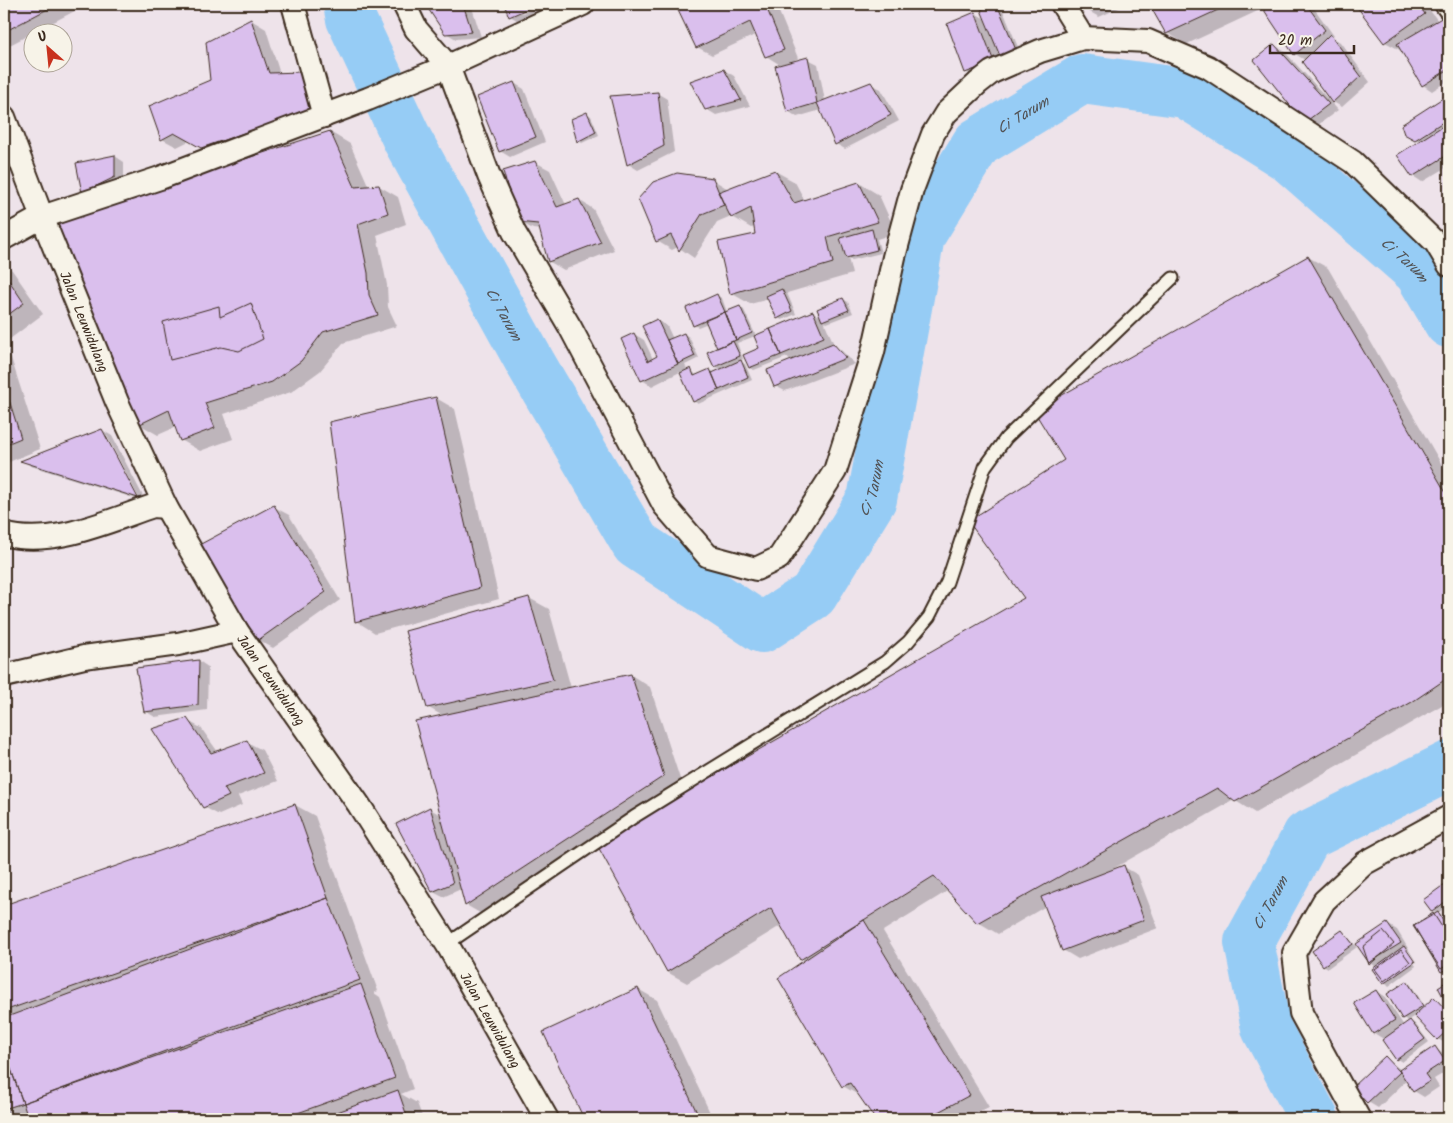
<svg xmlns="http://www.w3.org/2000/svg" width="1453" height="1123" font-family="Kalam,sans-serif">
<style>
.shadow{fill:#0003}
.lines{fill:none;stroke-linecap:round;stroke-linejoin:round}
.river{stroke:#96ccf5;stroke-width:50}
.building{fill:#dabfed;stroke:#3b2a1e}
.lane-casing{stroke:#3b2a1e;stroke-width:15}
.street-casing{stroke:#3b2a1e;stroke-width:26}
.lane{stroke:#f7f3e8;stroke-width:11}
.street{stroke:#f7f3e8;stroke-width:22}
.labels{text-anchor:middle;stroke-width:4;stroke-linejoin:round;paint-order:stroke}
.street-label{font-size:14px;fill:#3b2a1e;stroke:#f7f3e8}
.water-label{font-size:15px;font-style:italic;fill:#525254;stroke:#f7f3e8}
</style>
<rect width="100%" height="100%" fill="#eee3ea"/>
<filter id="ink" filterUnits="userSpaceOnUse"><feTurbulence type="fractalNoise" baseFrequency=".02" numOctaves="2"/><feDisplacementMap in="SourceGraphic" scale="10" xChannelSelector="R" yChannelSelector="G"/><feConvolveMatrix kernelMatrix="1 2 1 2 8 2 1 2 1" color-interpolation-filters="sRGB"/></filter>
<g filter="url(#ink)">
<path class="shadow" d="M 4,4 L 88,4 L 4,48 Z
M 426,4 L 471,4 L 481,37 L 456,39 L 446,33 Z
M 506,4 L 535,4 L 522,10 L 522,13 L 542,4 L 582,4 L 529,27 L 510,16 Z
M 676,4 L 771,4 L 777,7 L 798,58 L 786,65 L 808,59 L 818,64 L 825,101 L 871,84 L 881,89 L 899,121 L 845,149 L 836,144 L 821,110 L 797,117 L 788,111 L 782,66 L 766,56 L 757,34 L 712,55 L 697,47 Z
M 895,4 L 915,4 L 902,8 Z
M 1082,4 L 1128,4 L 1099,17 L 1085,9 Z
M 1150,4 L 1311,4 L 1334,36 L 1332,37 L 1340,42 L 1370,82 L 1342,107 L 1333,102 L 1305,60 L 1295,54 L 1264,8 L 1187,44 L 1167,33 Z
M 1357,4 L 1425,4 L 1438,21 L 1445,17 L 1449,20 L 1449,80 L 1432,91 L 1423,85 L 1402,49 L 1400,50 L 1385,42 Z
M 997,6 L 1002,8 L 1020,52 L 1006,58 L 998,54 L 1003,67 L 975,77 L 966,72 L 975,13 L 987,20 Z
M 251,20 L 266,29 L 280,74 L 327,117 L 217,156 L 189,141 L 177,147 L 162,139 L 211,80 Z
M 1274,45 L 1284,51 L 1338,110 L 1314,128 L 1305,122 Z
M 724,70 L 734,76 L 750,106 L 716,115 L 706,109 Z
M 514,83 L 524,89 L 545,142 L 510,157 L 500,151 Z
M 657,93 L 667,99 L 674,152 L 638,170 L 628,164 L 612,97 Z
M 1449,95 L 1449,166 L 1422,182 L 1413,176 L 1420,142 L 1405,133 L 1402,125 Z
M 587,114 L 591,116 L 599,135 L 582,143 L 578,141 Z
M 330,132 L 350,144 L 369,187 L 379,186 L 398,197 L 406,224 L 377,235 L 387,285 L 388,307 L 397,326 L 343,343 L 320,371 L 291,392 L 224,414 L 233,439 L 200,451 L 181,440 L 176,427 L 158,435 L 139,424 Z
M 115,156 L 124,162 L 124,182 L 83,192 Z
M 535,162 L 550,170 L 566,205 L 579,200 L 593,209 L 614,250 L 564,270 L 550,262 L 541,230 L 533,229 L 518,221 Z
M 775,171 L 795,182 L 805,201 L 859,183 L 879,195 L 896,233 L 877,239 L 881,253 L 852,260 L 848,258 L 852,274 L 787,293 L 796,314 L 782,320 L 778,318 L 769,299 L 750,304 L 731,293 L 756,235 L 755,227 L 751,228 L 731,216 L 717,222 L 694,258 L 678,247 L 672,250 L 657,241 L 712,179 L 728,189 Z
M 1308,257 L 1328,268 L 1449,477 L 1449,701 L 1255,813 L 1234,800 L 1109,871 L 1124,867 L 1138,875 L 1158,928 L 1078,959 L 1063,950 L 1046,906 L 998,934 L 978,922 L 949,890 L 883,931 L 989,1107 L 964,1119 L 876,1119 L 860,1096 L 843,1086 L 804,961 L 782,925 L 687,983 L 667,972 L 597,843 L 485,916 L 466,905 L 461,889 L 443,897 L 433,892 L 398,824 L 430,809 L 441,815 L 443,716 L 429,708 L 529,598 L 549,609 L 571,688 L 631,675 L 650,687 L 683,788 L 621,830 L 1026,599 L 1066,461 Z
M 4,265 L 12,270 L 43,314 L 6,342 L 40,449 L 4,464 Z
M 717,296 L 722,298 L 727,312 L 740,307 L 744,310 L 756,336 L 813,312 L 821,317 L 843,299 L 848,302 L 853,313 L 827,323 L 824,321 L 833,342 L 830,344 L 842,351 L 855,364 L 785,391 L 775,386 L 793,361 L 787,357 L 754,370 L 750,368 L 761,349 L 755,336 L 737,343 L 743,359 L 739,361 L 745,364 L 752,380 L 698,404 L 694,401 L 680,372 L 652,386 L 642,380 L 634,334 L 644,340 L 653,359 L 658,356 L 657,320 L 667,326 L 673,339 L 684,334 L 689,337 L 699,358 L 685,365 L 688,371 L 691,370 L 697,376 L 710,370 L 715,373 L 722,370 L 715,366 L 718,349 L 708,323 L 698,327 L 694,325 Z
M 436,398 L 455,409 L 499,599 L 375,633 L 356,621 Z
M 102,430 L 112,436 L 146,502 L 140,500 L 107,436 L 105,436 L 137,499 L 31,466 L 23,461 Z
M 274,507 L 289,515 L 340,600 L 273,648 L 258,640 Z
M 199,661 L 208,667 L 207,710 L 155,717 L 145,711 Z
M 186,720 L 201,728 L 218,752 L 247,742 L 262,750 L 278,781 L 238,796 L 242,805 L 219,815 L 204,807 Z
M 295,805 L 315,816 L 378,991 L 374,993 L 380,997 L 413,1089 L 401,1094 L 417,1103 L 423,1119 L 28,1119 L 27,1114 L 12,1119 L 4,1119 L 4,907 Z
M 1445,885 L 1449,888 L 1449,905 L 1438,913 L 1449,922 L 1449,976 L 1442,971 L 1437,914 L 1433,911 Z
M 1387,924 L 1397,930 L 1418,965 L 1408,950 L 1405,950 L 1416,966 L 1389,986 L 1373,969 L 1377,967 L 1370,963 Z
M 1342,931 L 1357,947 L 1328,968 L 1323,965 Z
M 1407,983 L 1411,985 L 1425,1007 L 1434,999 L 1449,1010 L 1449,1043 L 1448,1045 L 1438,1039 L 1415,1016 L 1408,1020 L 1415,1024 L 1429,1042 L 1402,1062 L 1397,1059 L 1384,1041 L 1385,1040 L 1374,1033 L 1376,991 L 1385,997 L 1404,1026 L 1410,1022 L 1403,1018 Z
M 638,989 L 657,1000 L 713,1119 L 585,1119 L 545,1033 Z
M 1435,1048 L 1447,1057 L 1449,1056 L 1449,1070 L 1434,1079 L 1439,1087 L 1424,1097 L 1414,1091 L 1407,1080 L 1378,1108 L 1368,1102 L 1385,1058 L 1401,1070 Z"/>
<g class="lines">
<g class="river">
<path id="s1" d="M 348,4 L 351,19 L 408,141 L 531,364 L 636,544 L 762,628 L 813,595 L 872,499 L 920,236 L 977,143 L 1082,79 L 1185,93 L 1288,157 L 1419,272 L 1449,323"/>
<path id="s2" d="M 1314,1119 L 1266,1028 L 1249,942 L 1307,836 L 1449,766"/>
</g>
</g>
<path class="building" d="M 4,4 L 57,4 L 4,32 Z
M 425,4 L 463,4 L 472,32 L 445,34 Z
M 504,4 L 538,4 L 509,17 Z
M 675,4 L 765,4 L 784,50 L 765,57 L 750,22 L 696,48 Z
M 997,4 L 1016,50 L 1000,56 L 981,10 Z
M 1149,4 L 1231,4 L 1166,34 Z
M 1260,4 L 1306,4 L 1325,30 L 1294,55 Z
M 1355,4 L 1418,4 L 1425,14 L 1384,43 Z
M 975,12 L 994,62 L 965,73 L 947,24 Z
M 1445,16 L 1449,23 L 1449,69 L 1422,86 L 1397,44 Z
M 251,19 L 269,73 L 302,72 L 313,109 L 201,148 L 174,133 L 161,140 L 149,106 L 210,80 L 206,42 Z
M 1330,34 L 1361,76 L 1332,103 L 1302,62 Z
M 1274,44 L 1329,104 L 1304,123 L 1254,60 Z
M 808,57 L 817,103 L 787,112 L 775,66 Z
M 724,69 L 741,100 L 705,110 L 690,81 Z
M 514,82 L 536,137 L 499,152 L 477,97 Z
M 871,82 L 891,115 L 835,145 L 817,103 Z
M 658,92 L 664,146 L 627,165 L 610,96 Z
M 1449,94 L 1449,118 L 1415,140 L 1404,134 L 1401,125 Z
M 587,112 L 596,132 L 577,142 L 571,119 Z
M 1449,122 L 1449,154 L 1412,177 L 1397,155 Z
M 330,131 L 355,187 L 379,185 L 388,213 L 358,224 L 368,273 L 369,295 L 378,315 L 323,332 L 301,361 L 272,382 L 205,403 L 215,428 L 180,441 L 169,410 L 138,425 L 56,221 Z
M 115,155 L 115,177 L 82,193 L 76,163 Z
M 535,161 L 557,207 L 579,199 L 601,242 L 548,262 L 538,224 L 517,222 L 503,171 Z
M 775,170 L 794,203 L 859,182 L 878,222 L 827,237 L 833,263 L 730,294 L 718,242 L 755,234 L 751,208 L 731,218 L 718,192 Z
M 677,173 L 713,178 L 724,205 L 702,214 L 679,251 L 671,235 L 656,242 L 638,199 L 653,182 Z
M 872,229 L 877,250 L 846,258 L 840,238 Z
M 1308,256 L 1449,498 L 1449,677 L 1412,702 L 1235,802 L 1217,788 L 977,923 L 934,876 L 800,960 L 771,908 L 667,972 L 596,843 L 1024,598 L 968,521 L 1064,460 L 1034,411 Z
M 4,273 L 24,303 L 4,318 Z
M 782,289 L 792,311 L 777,319 L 766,296 Z
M 717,294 L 725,312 L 693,326 L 686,308 Z
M 843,298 L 849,310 L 822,321 L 817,309 Z
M 251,303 L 263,339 L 239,351 L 221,347 L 170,360 L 163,322 L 219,306 L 220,317 Z
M 740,306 L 752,333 L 736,340 L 725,312 Z
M 813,311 L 824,337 L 781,355 L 770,329 Z
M 725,312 L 736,340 L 717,348 L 705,320 Z
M 657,319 L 678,364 L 641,381 L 621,339 L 634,333 L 648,361 L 657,356 L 642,326 Z
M 770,329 L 781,355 L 749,368 L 743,355 L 759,348 L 754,336 Z
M 684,333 L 695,356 L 678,364 L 667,340 Z
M 733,341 L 740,356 L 714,367 L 707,352 Z
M 833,343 L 846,358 L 774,387 L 767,370 Z
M 741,360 L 748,377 L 719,390 L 712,373 Z
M 691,368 L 694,376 L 710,369 L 719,390 L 693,402 L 680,373 Z
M 4,384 L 21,438 L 4,445 Z
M 436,397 L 480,588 L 355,622 L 329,422 Z
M 102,429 L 138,498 L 20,461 Z
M 274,505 L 326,592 L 257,641 L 199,545 Z
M 529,597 L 553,680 L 427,708 L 405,631 Z
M 199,660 L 198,705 L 144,712 L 136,668 Z
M 631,674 L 664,776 L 465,906 L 415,721 Z
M 187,718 L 211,753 L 247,740 L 264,773 L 224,788 L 229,796 L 203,808 L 152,729 Z
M 295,804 L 328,898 L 4,1011 L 4,905 Z
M 430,807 L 453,883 L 432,892 L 396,824 Z
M 1124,865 L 1144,920 L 1062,951 L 1041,897 Z
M 1445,884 L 1449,890 L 1449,899 L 1432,912 L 1423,900 Z
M 328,898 L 360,980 L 23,1103 L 4,1050 L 4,1018 Z
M 1438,912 L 1449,932 L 1449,968 L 1441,972 L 1414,926 Z
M 1433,913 L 1449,938 L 1449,964 L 1441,969 L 1413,926 Z
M 864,920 L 970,1095 L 925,1119 L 875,1119 L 850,1083 L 842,1087 L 778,978 Z
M 1387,923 L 1401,943 L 1369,963 L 1356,944 Z
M 1342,930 L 1353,944 L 1323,966 L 1312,951 Z
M 1383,931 L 1394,944 L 1369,965 L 1363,947 Z
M 1404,946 L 1415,962 L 1383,984 L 1372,969 Z
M 1401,950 L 1410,962 L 1384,981 L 1375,969 Z
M 1449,980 L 1449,1008 L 1438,987 Z
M 1407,981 L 1423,1006 L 1402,1019 L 1387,994 Z
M 361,984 L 395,1078 L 281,1119 L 28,1119 L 23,1103 Z
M 638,988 L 700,1119 L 584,1119 L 543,1032 Z
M 1376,990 L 1395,1020 L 1373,1034 L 1354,1003 Z
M 1434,997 L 1449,1013 L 1449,1029 L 1437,1040 L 1414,1016 Z
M 1410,1020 L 1425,1039 L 1396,1060 L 1382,1040 Z
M 1435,1046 L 1445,1061 L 1425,1074 L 1430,1081 L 1413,1092 L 1399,1070 Z
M 4,1050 L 23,1103 L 4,1109 Z
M 1385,1056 L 1400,1072 L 1367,1103 L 1352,1087 Z
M 398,1090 L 408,1119 L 318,1119 Z"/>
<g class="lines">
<defs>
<path id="lane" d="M 447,944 L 634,817 L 885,662 L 908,642 L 929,617 L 947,582 L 985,467 L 1006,438 L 1173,278"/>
<g id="street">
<path d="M 293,4 L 324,116"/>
<path d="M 404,4 L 416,29 L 448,66 L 489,176 L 514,232 L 570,327 L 664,505 L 708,556 L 756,569 L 779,558 L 835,471 L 873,352 L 894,257 L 912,190 L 933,134 L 946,113 L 978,83 L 992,72 L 1040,51 L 1083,38 L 1148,41 L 1208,67 L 1353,162 L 1436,243 L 1449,265"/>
<path d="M 1062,4 L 1083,38"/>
<path d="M 1446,4 L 1449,8"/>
<path id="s3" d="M 4,117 L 42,217 L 117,402 L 166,507 L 237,631 L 359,805 L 447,944 L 547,1119"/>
<path d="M 4,238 L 42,217 L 160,178 L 368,99 L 448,66 L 583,4"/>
<path d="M 4,534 C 51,548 108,521 153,506 L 166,507"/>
<path d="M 4,676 L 84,657 L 178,644 L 237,631"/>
<path d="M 1359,1119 L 1301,1013 L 1294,953 L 1324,901 L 1365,863 L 1449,817"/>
</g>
</defs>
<use href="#lane" class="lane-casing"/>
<use href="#street" class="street-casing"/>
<use href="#lane" class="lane"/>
<use href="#street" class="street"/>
</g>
</g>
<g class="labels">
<g class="street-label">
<text dy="5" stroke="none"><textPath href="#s3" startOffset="220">Jalan Leuwidulang</textPath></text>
<text dy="5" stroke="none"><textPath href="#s3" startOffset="625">Jalan Leuwidulang</textPath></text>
<text dy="5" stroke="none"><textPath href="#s3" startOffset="1030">Jalan Leuwidulang</textPath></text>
</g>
<g class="water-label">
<text dy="5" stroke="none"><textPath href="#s1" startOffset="1368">Ci Tarum</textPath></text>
<text dy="5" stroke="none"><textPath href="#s1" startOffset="1818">Ci Tarum</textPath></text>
<text dy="5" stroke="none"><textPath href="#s1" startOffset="348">Ci Tarum</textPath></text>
<text dy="5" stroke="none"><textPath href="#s1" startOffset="948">Ci Tarum</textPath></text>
<text dy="5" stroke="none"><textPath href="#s2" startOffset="235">Ci Tarum</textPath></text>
</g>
</g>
<rect width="1453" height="1123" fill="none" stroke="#f7f3e8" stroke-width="20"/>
<rect x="10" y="10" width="1433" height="1103" fill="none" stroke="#3b2a1e" stroke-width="2" filter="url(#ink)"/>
<g transform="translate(48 48) rotate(333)"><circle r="24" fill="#f7f3e8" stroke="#aca397"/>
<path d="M0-4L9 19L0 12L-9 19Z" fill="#c8321e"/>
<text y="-8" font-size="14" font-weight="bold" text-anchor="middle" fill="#3b2a1e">U</text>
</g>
<path d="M1270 45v8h84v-8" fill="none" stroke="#3b2a1e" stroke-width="2.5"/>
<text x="1278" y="45" font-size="15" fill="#3b2a1e" stroke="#f7f3e8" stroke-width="4" paint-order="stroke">20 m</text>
</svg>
